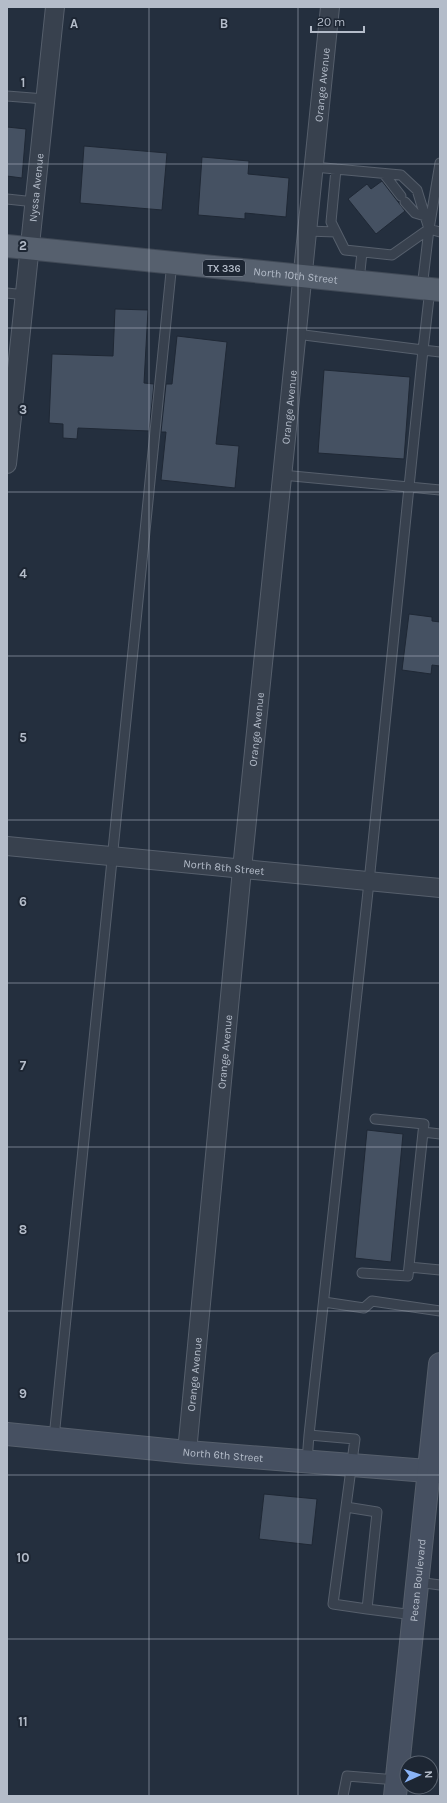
<svg xmlns="http://www.w3.org/2000/svg" width="447" height="1803" font-family="Karla,sans-serif">
<style>
.building{fill:#455162;stroke:#1f2835}
.lines{fill:none;stroke-linecap:round;stroke-linejoin:round}
.lane-casing{stroke:#565f6c;stroke-width:11}
.street-casing{stroke:#565f6c;stroke-width:20}
.secondary-casing{stroke:#565f6c;stroke-width:24}
.primary-casing{stroke:#414a57;stroke-width:24}
.lane{stroke:#38414e;stroke-width:9}
.street{stroke:#38414e;stroke-width:18}
.secondary{stroke:#465061;stroke-width:22}
.primary{stroke:#56606e;stroke-width:22}
.grid{fill:none;stroke:#b4bcc9;stroke-width:1;stroke-opacity:0.55}
.labels{text-anchor:middle;stroke-width:4;stroke-linejoin:round;paint-order:stroke}
.shield{fill:#1d2633;stroke:#878f9c;stroke-width:1}
.shield-label{font-size:10px;font-weight:bold;fill:#b4bcc9}
.street-label{font-size:11px;fill:#b4bcc9;stroke:#1d2633}
.grid-label{font-size:13px;text-anchor:middle;font-weight:bold;fill:#b4bcc9;stroke:#1d2633;stroke-width:4;stroke-linejoin:round;paint-order:stroke}
</style>
<rect width="100%" height="100%" fill="#242f3e"/>
<path class="building" d="M 7,127 L 26,129 L 22,178 L 7,176 Z
M 84,146 L 167,153 L 162,210 L 80,203 Z
M 202,157 L 249,161 L 248,174 L 289,178 L 286,217 L 245,213 L 245,219 L 198,215 Z
M 382,181 L 405,211 L 376,234 L 348,199 L 367,184 L 371,189 Z
M 115,309 L 148,310 L 144,383 L 154,384 L 149,431 L 78,428 L 77,439 L 63,438 L 63,424 L 49,423 L 52,354 L 113,356 Z
M 177,336 L 227,342 L 216,444 L 239,446 L 235,488 L 161,480 L 166,432 L 161,432 L 166,384 L 172,384 Z
M 324,370 L 410,377 L 404,459 L 318,453 Z
M 409,614 L 432,617 L 432,621 L 440,622 L 440,666 L 432,665 L 431,674 L 402,670 Z
M 367,1130 L 403,1134 L 391,1262 L 355,1258 Z
M 264,1494 L 317,1499 L 312,1545 L 259,1539 Z"/>
<g class="lines">
<defs>
<path id="lane" d="M 7,96 L 45,99
M 314,167 L 401,175 L 417,190 L 429,229 L 440,232
M 336,169 L 331,222 L 345,250 L 392,255 L 429,229
M 384,174 L 401,196
M 7,199 L 35,202
M 405,202 L 415,213 L 425,216
M 307,231 L 336,232
M 359,281 L 362,252
M 422,288 L 429,229 L 440,163
M 7,293 L 25,295
M 296,334 L 423,350 L 430,289
M 282,475 L 409,487 L 423,350 L 440,352
M 423,1132 L 440,1134
M 409,1267 L 440,1270
M 362,1273 L 408,1276 L 423,1132 L 424,1124 L 375,1119
M 324,1302 L 364,1308 L 372,1301 L 440,1311
M 309,1435 L 369,882 L 409,487 L 440,490
M 54,1438 L 172,262
M 307,1461 L 309,1435 L 355,1439 L 333,1604 L 367,1609 L 377,1512 L 346,1507
M 417,1582 L 440,1585
M 367,1609 L 414,1615
M 343,1796 L 347,1776 L 397,1780"/>
<g id="street">
<path id="s1" d="M 7,464 L 55,7"/>
<path id="s2" d="M 7,846 L 440,888"/>
<path id="s3" d="M 187,1452 L 242,869 L 330,7"/>
</g>
<g id="secondary">
<path id="s4" d="M 7,1434 L 187,1452 L 440,1472"/>
<path id="s5" d="M 395,1796 L 440,1364"/>
</g>
<g id="primary">
<path id="s6" d="M 7,246 L 440,290"/>
</g>
</defs>
<use href="#lane" class="lane-casing"/>
<use href="#street" class="street-casing"/>
<use href="#secondary" class="secondary-casing"/>
<use href="#primary" class="primary-casing"/>
<use href="#lane" class="lane"/>
<use href="#street" class="street"/>
<use href="#secondary" class="secondary"/>
<use href="#primary" class="primary"/>
</g>
<path class="grid" d="M 149,7 L 149,1796M 298,7 L 298,1796M 7,164 L 440,164M 7,328 L 440,328M 7,492 L 440,492M 7,656 L 440,656M 7,820 L 440,820M 7,983 L 440,983M 7,1147 L 440,1147M 7,1311 L 440,1311M 7,1475 L 440,1475M 7,1639 L 440,1639"/>
<g class="labels">
<rect class="shield" x="203" y="260" width="42" height="16" rx="3"/>
<g class="shield-label">
<text x="224" y="272">TX 336</text>
</g>
<g class="street-label">
<text dy="4" stroke="none"><textPath href="#s3" startOffset="1374">Orange Avenue</textPath></text>
<text dy="4" stroke="none"><textPath href="#s1" startOffset="278">Nyssa Avenue</textPath></text>
<text dy="4" stroke="none"><textPath href="#s6" startOffset="290">North 10th Street</textPath></text>
<text dy="4" stroke="none"><textPath href="#s3" startOffset="1050">Orange Avenue</textPath></text>
<text dy="4" stroke="none"><textPath href="#s3" startOffset="726">Orange Avenue</textPath></text>
<text dy="4" stroke="none"><textPath href="#s2" startOffset="218">North 8th Street</textPath></text>
<text dy="4" stroke="none"><textPath href="#s3" startOffset="402">Orange Avenue</textPath></text>
<text dy="4" stroke="none"><textPath href="#s3" startOffset="78">Orange Avenue</textPath></text>
<text dy="4" stroke="none"><textPath href="#s4" startOffset="217">North 6th Street</textPath></text>
<text dy="4" stroke="none"><textPath href="#s5" startOffset="217">Pecan Boulevard</textPath></text>
</g>
</g>
<g class="grid-label">
<text x="74" y="28">A</text>
<text x="224" y="28">B</text>
<text x="23" y="87">1</text>
<text x="23" y="250">2</text>
<text x="23" y="414">3</text>
<text x="23" y="578">4</text>
<text x="23" y="742">5</text>
<text x="23" y="906">6</text>
<text x="23" y="1070">7</text>
<text x="23" y="1234">8</text>
<text x="23" y="1398">9</text>
<text x="23" y="1562">10</text>
<text x="23" y="1726">11</text>
</g>
<rect width="447" height="1803" fill="none" stroke="#b4bcc9" stroke-width="16"/>
<g transform="translate(419 1775) rotate(87)"><circle r="19" fill="#1d2633" stroke="#59626f"/>
<path d="M0-3L7 15L0 10L-7 15Z" fill="#8ab4f8"/>
<text y="-6" font-size="11" font-weight="bold" text-anchor="middle" fill="#b4bcc9">N</text>
</g>
<path d="M311 26v6h53v-6" fill="none" stroke="#b4bcc9" stroke-width="2"/>
<text x="317" y="26" font-size="12" fill="#b4bcc9" stroke="#1d2633" stroke-width="3" paint-order="stroke">20 m</text>
</svg>
